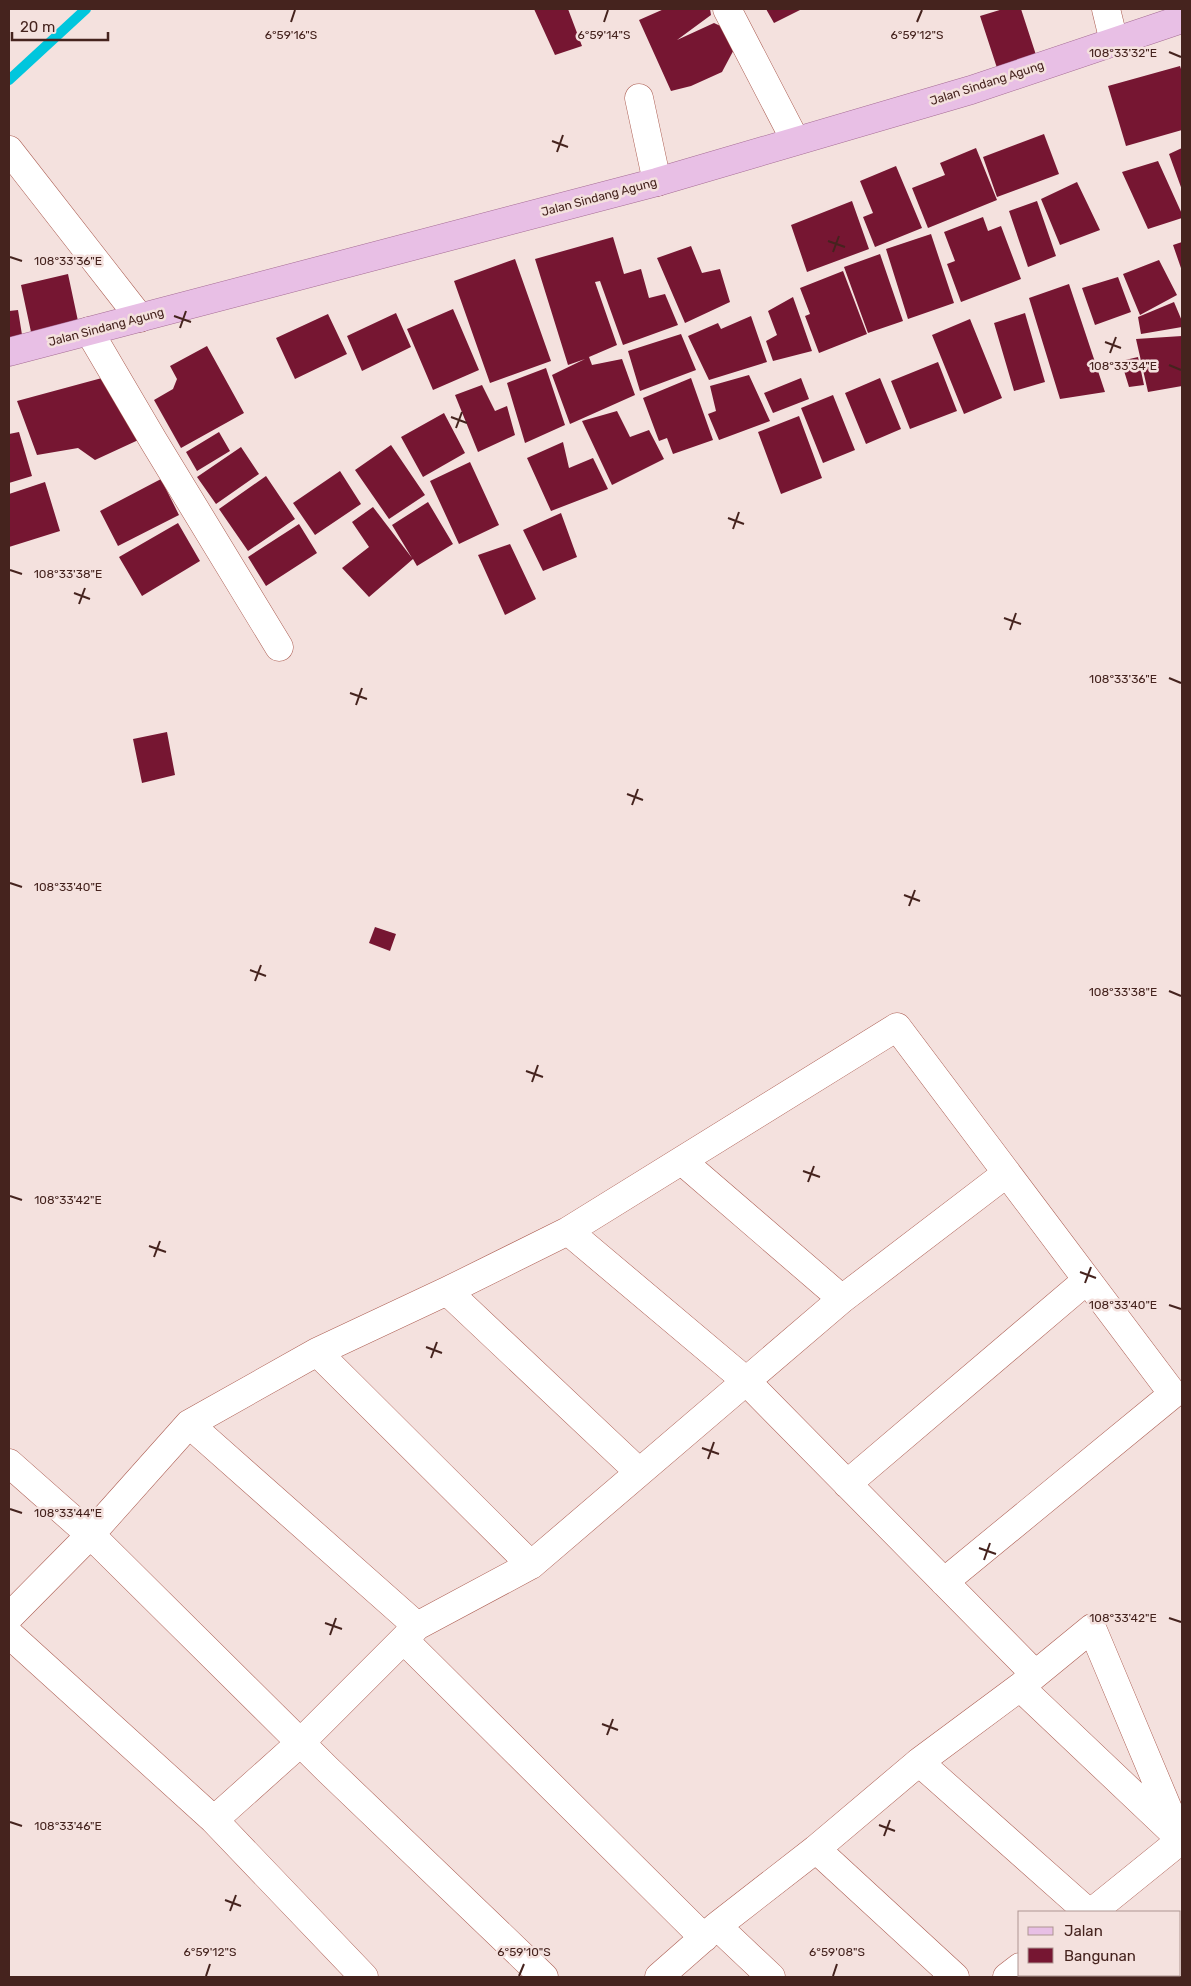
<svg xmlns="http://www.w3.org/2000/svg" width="1191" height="1986" font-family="Rubik,sans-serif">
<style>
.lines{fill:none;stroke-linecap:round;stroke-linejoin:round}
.stream{stroke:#00c6dd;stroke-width:10}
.building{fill:#761632}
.street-casing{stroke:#ac5d52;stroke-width:29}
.primary-casing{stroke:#a56c94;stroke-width:29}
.street{stroke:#fff;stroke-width:28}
.primary{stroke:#e8bfe5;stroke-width:28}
.ticks{fill:none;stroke:#45231e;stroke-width:2}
.labels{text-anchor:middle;stroke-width:5;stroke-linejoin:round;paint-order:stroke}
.street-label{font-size:12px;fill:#45231e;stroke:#f4e1de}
.ticks-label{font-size:12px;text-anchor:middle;fill:#45231e;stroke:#f4e1de;stroke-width:5;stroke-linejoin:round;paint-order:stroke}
</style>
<rect width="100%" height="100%" fill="#f4e1de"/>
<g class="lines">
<path class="stream" d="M 9,80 L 86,9"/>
</g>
<path class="building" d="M 534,9 L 568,9 L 582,46 L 555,55 Z
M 664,9 L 710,9 L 711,15 L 677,40 L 714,23 L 729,30 L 739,40 L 722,72 L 691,86 L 671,91 L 639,20 Z
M 766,9 L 802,9 L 774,23 Z
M 1003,9 L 1021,9 L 1037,58 L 998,71 L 980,16 Z
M 1180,66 L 1182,72 L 1182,130 L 1126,146 L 1108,86 Z
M 1044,134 L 1059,174 L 997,197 L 983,157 Z
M 976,148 L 997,200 L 928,228 L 912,188 L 945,175 L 940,163 Z
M 1182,148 L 1182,190 L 1169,154 Z
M 1158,161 L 1182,214 L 1182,218 L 1148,229 L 1122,172 Z
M 896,166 L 922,228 L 875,247 L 863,217 L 873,213 L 860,181 Z
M 1077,182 L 1100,230 L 1060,245 L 1041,199 Z
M 852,201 L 869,249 L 807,272 L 791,225 Z
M 1037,201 L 1056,256 L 1028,267 L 1009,211 Z
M 983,217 L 988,231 L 1001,226 L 1021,279 L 961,302 L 947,264 L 955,261 L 944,232 Z
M 931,234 L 954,303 L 908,319 L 886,249 Z
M 613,237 L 624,274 L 641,269 L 649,298 L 665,294 L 678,325 L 623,345 L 600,281 L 595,282 L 617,345 L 589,357 L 592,365 L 622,359 L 635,395 L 570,424 L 552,375 L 585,359 L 568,365 L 535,259 Z
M 1182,242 L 1182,271 L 1173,245 Z
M 691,246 L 702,273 L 720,269 L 730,302 L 685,323 L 657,258 Z
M 880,254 L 903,321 L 868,333 L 844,267 Z
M 515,259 L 551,361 L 490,383 L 454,281 Z
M 1159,260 L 1177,295 L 1140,315 L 1123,274 Z
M 843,271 L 867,334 L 819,353 L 805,316 L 810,314 L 800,288 Z
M 68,274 L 78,321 L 31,332 L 21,285 Z
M 1118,277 L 1131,312 L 1095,325 L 1082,288 Z
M 1069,284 L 1105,392 L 1060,399 L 1029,298 Z
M 793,297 L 812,351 L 773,361 L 766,341 L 777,335 L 768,311 Z
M 1174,302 L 1182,321 L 1182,327 L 1141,334 L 1138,317 Z
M 453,309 L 479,370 L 433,390 L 407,329 Z
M 18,310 L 23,341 L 9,343 L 9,311 Z
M 396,313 L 411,347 L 362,371 L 347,336 Z
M 1025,313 L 1045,382 L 1014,391 L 994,323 Z
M 328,314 L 347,354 L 295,379 L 276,338 Z
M 751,316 L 767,362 L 709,380 L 688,336 L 718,323 L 721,329 Z
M 970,319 L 1002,398 L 964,414 L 932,335 Z
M 681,334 L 696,370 L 640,391 L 628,351 Z
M 1182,336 L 1182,386 L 1148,392 L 1136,339 Z
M 207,346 L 244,413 L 181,448 L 154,400 L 173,389 L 177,379 L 170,366 Z
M 1138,357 L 1144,385 L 1129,387 L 1121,361 Z
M 938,362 L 957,411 L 910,429 L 891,381 Z
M 546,368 L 565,425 L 525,443 L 507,383 Z
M 113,375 L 147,436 L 95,460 L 78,448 L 37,455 L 17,401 Z
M 749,375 L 770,421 L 719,440 L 708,414 L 716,411 L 710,386 Z
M 691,378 L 713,440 L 673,454 L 667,438 L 659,441 L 643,398 Z
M 801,378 L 809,399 L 773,413 L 764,393 Z
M 880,378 L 901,429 L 866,444 L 845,393 Z
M 482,385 L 495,411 L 507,406 L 515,435 L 478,452 L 455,395 Z
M 833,395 L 855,450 L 823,463 L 801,408 Z
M 617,411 L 630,437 L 649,430 L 664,459 L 612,485 L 582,421 Z
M 444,413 L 465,453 L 423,477 L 401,437 Z
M 799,416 L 822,478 L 781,494 L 758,432 Z
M 19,432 L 32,476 L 9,483 L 9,434 Z
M 219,432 L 230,451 L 197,471 L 186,452 Z
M 563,442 L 569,468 L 593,458 L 608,489 L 551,511 L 527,458 Z
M 391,445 L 425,495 L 389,519 L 355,470 Z
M 241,447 L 259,474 L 216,504 L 197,477 Z
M 470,462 L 499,525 L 459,544 L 430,481 Z
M 340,471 L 361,504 L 315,535 L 293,503 Z
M 266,476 L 295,519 L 248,551 L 219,509 Z
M 161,479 L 179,515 L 118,546 L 100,511 Z
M 45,482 L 60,531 L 9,547 L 9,494 Z
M 428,502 L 453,544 L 417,566 L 413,559 L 369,597 L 342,568 L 369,547 L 352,522 L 373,507 L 412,558 L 392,525 Z
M 561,513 L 577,557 L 543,571 L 523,530 Z
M 178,523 L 200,561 L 142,596 L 119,557 Z
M 299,524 L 317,553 L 266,586 L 248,557 Z
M 510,544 L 536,599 L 505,615 L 478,555 Z
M 167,732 L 175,775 L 142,783 L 133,739 Z
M 375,927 L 396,934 L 390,951 L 369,943 Z"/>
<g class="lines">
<defs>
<path id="street" d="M 727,9 L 795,140
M 1106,9 L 1114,42
M 639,98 L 657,182
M 9,150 L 140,318
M 89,331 L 153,440 L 279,647
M 682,1161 L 842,1299
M 568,1231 L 897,1027 L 1173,1394 L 944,1582
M 447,1291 L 639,1472
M 317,1352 L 531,1565
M 189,1424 L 417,1626
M 9,1463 L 96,1540 L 327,1769 L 544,1977
M 847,1484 L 1087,1280
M 9,1617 L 90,1535 L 189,1424 L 317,1352 L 447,1291 L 568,1231 L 745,1380 L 1035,1674
M 9,1634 L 214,1820
M 404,1640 L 704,1938
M 1020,1687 L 1173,1832
M 919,1762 L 1088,1912
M 816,1849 L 955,1977
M 1092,1912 L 1181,1840
M 717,1926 L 771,1977
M 1044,1975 L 1046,1977
M 364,1977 L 214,1820 L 300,1743 L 417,1626 L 531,1565 L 842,1299 L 1007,1173
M 659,1977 L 717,1926 L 816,1849 L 919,1762 L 1020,1687 L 1092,1628 L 1181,1840
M 1007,1977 L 1020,1967"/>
<path id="primary" d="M 9,352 L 657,182 L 971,90 L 1182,19"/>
</defs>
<use href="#street" class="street-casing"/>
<use href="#primary" class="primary-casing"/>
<use href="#street" class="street"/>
<use href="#primary" class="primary"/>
</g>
<path class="ticks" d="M 291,22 L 295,10M 604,22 L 608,10M 917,22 L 922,10M 1169,52 L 1181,57M 552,141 L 568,147M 557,152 L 563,135M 828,241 L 845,247M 833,252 L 839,236M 10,257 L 22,261M 174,316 L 191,322M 180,328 L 186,311M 1105,342 L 1121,348M 1110,353 L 1116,337M 1169,365 L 1181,370M 451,417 L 467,423M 456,428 L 462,412M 728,518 L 744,524M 733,529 L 739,512M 10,570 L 22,574M 74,593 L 90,599M 79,604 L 85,588M 1004,618 L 1021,624M 1010,630 L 1016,613M 1169,678 L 1181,683M 350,693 L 367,699M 356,705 L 362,688M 627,794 L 643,800M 632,805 L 638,789M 10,883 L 22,887M 904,895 L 920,901M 909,906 L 915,890M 250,970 L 266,976M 255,981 L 261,965M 1169,991 L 1181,996M 526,1071 L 543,1077M 532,1082 L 538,1065M 803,1171 L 820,1177M 808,1182 L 814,1166M 10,1196 L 22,1200M 149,1246 L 166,1252M 154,1257 L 160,1241M 1080,1272 L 1096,1278M 1085,1283 L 1091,1267M 1169,1305 L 1181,1309M 426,1347 L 442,1353M 431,1358 L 437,1342M 702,1448 L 719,1454M 708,1459 L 714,1442M 10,1509 L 22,1513M 979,1548 L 996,1554M 984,1560 L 990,1543M 1169,1618 L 1181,1622M 325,1623 L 342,1629M 330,1635 L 336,1618M 602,1724 L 618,1730M 607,1735 L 613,1719M 10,1822 L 22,1826M 879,1825 L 895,1831M 884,1836 L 890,1820M 225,1900 L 241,1906M 230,1911 L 236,1895M 206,1976 L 210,1964M 519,1976 L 524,1964M 833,1976 L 837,1964"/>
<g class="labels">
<g class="street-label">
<text transform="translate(987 83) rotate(-18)" y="4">Jalan Sindang Agung</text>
<text transform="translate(599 197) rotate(-15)" y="4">Jalan Sindang Agung</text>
<text transform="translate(106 327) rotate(-15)" y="4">Jalan Sindang Agung</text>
</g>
</g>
<g class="ticks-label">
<text x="291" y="39">6°59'16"S</text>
<text x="604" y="39">6°59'14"S</text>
<text x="917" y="39">6°59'12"S</text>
<text x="1123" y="57">108°33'32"E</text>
<text x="68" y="265">108°33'36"E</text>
<text x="1123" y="370">108°33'34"E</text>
<text x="68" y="578">108°33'38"E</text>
<text x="1123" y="683">108°33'36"E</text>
<text x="68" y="891">108°33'40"E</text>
<text x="1123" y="996">108°33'38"E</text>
<text x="68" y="1204">108°33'42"E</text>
<text x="1123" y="1309">108°33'40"E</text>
<text x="68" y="1517">108°33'44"E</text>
<text x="1123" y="1622">108°33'42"E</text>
<text x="68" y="1830">108°33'46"E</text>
<text x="210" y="1956">6°59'12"S</text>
<text x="524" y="1956">6°59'10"S</text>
<text x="837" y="1956">6°59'08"S</text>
</g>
<rect width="1191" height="1986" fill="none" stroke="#45231e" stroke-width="20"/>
<rect x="1018" y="1911" width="162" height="65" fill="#f4e1de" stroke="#ae9591"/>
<rect x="1028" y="1927" width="25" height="8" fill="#e8bfe5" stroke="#ae9591"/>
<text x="1064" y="1936" font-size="15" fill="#45231e">Jalan</text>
<rect x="1028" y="1948" width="25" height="15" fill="#761632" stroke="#ae9591"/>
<text x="1064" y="1961" font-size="15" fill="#45231e">Bangunan</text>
<path d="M12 32v8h96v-8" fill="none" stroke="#45231e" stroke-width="2.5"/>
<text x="20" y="32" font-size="15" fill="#45231e" stroke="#f4e1de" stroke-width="4" paint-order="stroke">20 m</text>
</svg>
